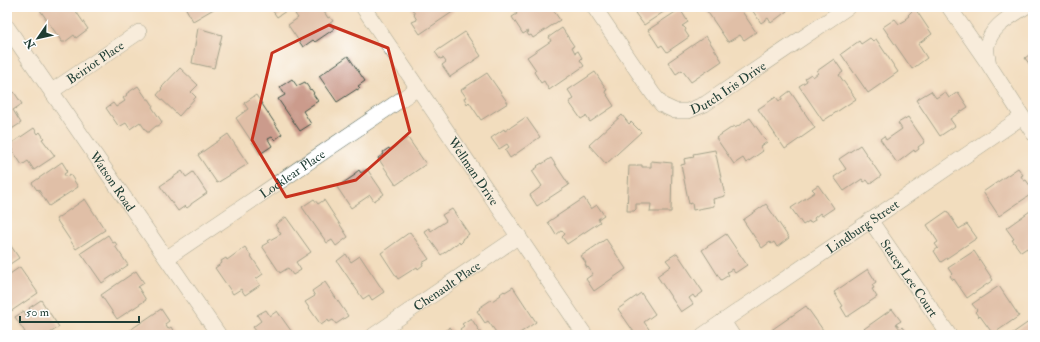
<svg xmlns="http://www.w3.org/2000/svg" width="1040" height="342" font-family="'IM FELL Double Pica',serif">
<style>
.building{fill:#cb9b8c}
.lines{fill:none;stroke-linecap:round;stroke-linejoin:round}
.street-casing{stroke:#3f5549;stroke-width:16}
.street{stroke:#fff;stroke-width:15}
.marked{fill:none;stroke:#c8321e;stroke-width:3;stroke-linejoin:round}
.labels{text-anchor:middle;stroke-width:3;stroke-linejoin:round;paint-order:stroke}
.street-label{font-size:13px;fill:#1f3d34;stroke:#fff}
</style>
<rect width="100%" height="100%" fill="#fff"/>
<filter id="ink" filterUnits="userSpaceOnUse"><feTurbulence type="fractalNoise" baseFrequency=".025" numOctaves="2"/><feDisplacementMap in="SourceGraphic" scale="8" xChannelSelector="R" yChannelSelector="G"/><feConvolveMatrix kernelMatrix="1 2 1 2 8 2 1 2 1" color-interpolation-filters="sRGB"/></filter>
<filter id="wash" filterUnits="userSpaceOnUse"><feTurbulence type="fractalNoise" baseFrequency=".012" numOctaves="4" result="noise"/><feDisplacementMap in="SourceGraphic" scale="16" xChannelSelector="R" yChannelSelector="G"/><feGaussianBlur stdDeviation="0.9" result="paint"/><feColorMatrix in="noise" values="0 0 0 0 0 0 0 0 0 0 0 0 0 0 0 0 0 1.4 0 .05"/><feComposite in="paint" operator="in"/></filter>
<g filter="url(#wash)">
<rect width="100%" height="100%" fill="#f2ddbe"/>
<g id="blocks">
<path class="building" d="M 44,7 L 73,7 L 88,29 L 76,38 L 74,35 L 65,42 L 62,42 L 40,10 Z
M 185,7 L 217,7 L 193,21 Z
M 270,7 L 292,7 L 277,17 Z
M 305,7 L 321,7 L 328,18 L 330,17 L 333,21 L 330,23 L 334,29 L 315,42 L 313,40 L 303,47 L 288,25 L 298,18 L 295,14 Z
M 411,7 L 451,7 L 454,11 L 420,34 L 412,22 L 417,20 L 414,15 L 415,14 Z
M 512,7 L 551,7 L 560,20 L 533,38 L 531,35 L 529,36 L 527,33 L 529,32 L 528,31 L 523,34 L 512,17 L 517,14 Z
M 639,7 L 671,7 L 644,25 L 635,13 L 641,9 Z
M 712,7 L 739,7 L 756,32 L 744,40 L 740,35 L 728,42 L 707,11 Z
M 750,7 L 785,7 L 787,11 L 771,23 L 768,18 L 761,23 Z
M 680,9 L 688,22 L 682,26 L 684,27 L 686,29 L 685,31 L 689,37 L 667,52 L 662,45 L 659,47 L 648,30 Z
M 913,10 L 916,10 L 932,34 L 918,44 L 927,58 L 912,69 L 883,27 L 895,19 L 899,24 L 906,20 L 905,19 L 909,16 L 908,15 Z
M 198,28 L 222,35 L 214,68 L 192,63 Z
M 562,28 L 574,46 L 572,47 L 575,53 L 578,51 L 582,58 L 580,60 L 584,66 L 549,90 L 544,81 L 541,83 L 534,72 L 536,70 L 527,57 L 551,41 L 549,37 Z
M 465,32 L 481,56 L 450,77 L 442,65 L 446,62 L 443,58 L 440,59 L 435,52 Z
M 706,36 L 722,61 L 691,82 L 682,70 L 676,74 L 668,62 Z
M 870,38 L 873,41 L 876,39 L 898,72 L 868,93 L 841,54 L 859,41 L 861,44 Z
M 1033,52 L 1033,63 L 1030,65 L 1025,58 Z
M 348,56 L 365,81 L 358,86 L 360,88 L 357,90 L 357,89 L 337,102 L 319,76 Z
M 834,59 L 843,72 L 839,75 L 856,99 L 823,121 L 799,86 L 807,81 L 805,78 L 811,74 L 813,77 L 818,73 L 817,71 Z
M 180,68 L 198,85 L 191,92 L 196,97 L 179,116 L 157,95 L 162,89 L 161,88 Z
M 595,72 L 607,90 L 605,91 L 608,95 L 607,95 L 614,106 L 590,122 L 586,116 L 581,119 L 569,102 L 574,99 L 568,90 Z
M 487,73 L 508,103 L 481,120 L 469,102 L 467,104 L 464,98 L 466,97 L 461,90 Z
M 292,79 L 297,86 L 305,82 L 310,90 L 311,89 L 314,93 L 313,94 L 318,101 L 303,111 L 311,124 L 300,131 L 278,99 L 285,95 L 280,87 Z
M 138,86 L 147,99 L 149,99 L 153,105 L 152,107 L 162,122 L 161,124 L 158,126 L 156,126 L 149,132 L 147,132 L 140,122 L 130,129 L 126,123 L 119,127 L 106,108 L 113,103 L 116,107 L 125,101 L 123,98 L 127,95 L 126,94 Z
M 790,91 L 815,128 L 785,149 L 758,109 L 776,97 L 779,101 L 782,99 L 782,97 Z
M 931,91 L 936,98 L 945,92 L 949,98 L 958,92 L 968,107 L 950,119 L 955,126 L 940,136 L 916,100 Z
M 14,92 L 22,104 L 13,110 L 21,123 L 7,132 L 7,97 Z
M 256,95 L 282,134 L 275,140 L 272,137 L 268,139 L 272,146 L 260,154 L 236,118 L 248,109 L 244,103 Z
M 622,115 L 629,124 L 631,122 L 641,132 L 606,164 L 589,145 Z
M 526,117 L 540,137 L 510,158 L 505,150 L 509,147 L 507,144 L 499,149 L 491,138 L 504,129 L 505,131 Z
M 908,117 L 925,142 L 918,147 L 919,149 L 915,152 L 914,150 L 897,163 L 880,139 L 884,136 L 886,140 L 902,129 L 898,123 Z
M 750,118 L 767,142 L 760,147 L 763,151 L 746,163 L 743,158 L 734,164 L 716,138 L 734,126 L 735,128 Z
M 34,128 L 38,134 L 40,132 L 44,138 L 42,139 L 55,156 L 34,170 L 28,161 L 22,165 L 9,145 Z
M 228,134 L 248,164 L 217,183 L 198,155 Z
M 408,138 L 426,164 L 396,185 L 378,158 L 384,154 L 383,152 L 389,148 L 390,150 Z
M 860,145 L 881,176 L 870,184 L 867,180 L 864,182 L 862,179 L 844,191 L 834,177 L 846,169 L 839,159 Z
M 715,150 L 725,196 L 713,199 L 714,206 L 693,210 L 692,203 L 689,204 L 681,165 L 685,164 L 684,159 L 694,157 L 693,154 Z
M 551,158 L 569,185 L 537,206 L 530,195 L 542,186 L 532,171 L 538,167 L 537,166 L 542,163 L 542,164 Z
M 651,161 L 672,163 L 671,212 L 650,212 L 651,204 L 636,204 L 636,209 L 634,211 L 627,211 L 629,166 L 637,166 L 637,165 L 642,165 L 642,167 L 651,167 Z
M 62,162 L 67,170 L 66,171 L 67,172 L 64,174 L 66,177 L 70,174 L 78,187 L 49,206 L 38,189 L 37,190 L 32,183 Z
M 1018,168 L 1023,175 L 1021,176 L 1024,181 L 1026,180 L 1033,190 L 1033,193 L 999,216 L 983,192 Z
M 367,169 L 384,194 L 374,201 L 370,195 L 351,208 L 337,187 L 355,175 L 354,174 L 359,170 L 361,173 Z
M 182,171 L 186,177 L 193,172 L 207,193 L 191,204 L 191,205 L 187,208 L 185,206 L 178,211 L 160,186 Z
M 818,185 L 834,208 L 822,216 L 820,213 L 814,218 L 815,220 L 810,223 L 809,221 L 803,225 L 791,208 L 815,192 L 812,189 Z
M 584,198 L 591,209 L 597,205 L 604,215 L 598,219 L 600,222 L 567,244 L 562,237 L 565,234 L 562,230 L 556,235 L 548,222 Z
M 85,199 L 105,230 L 76,249 L 56,219 Z
M 314,199 L 318,204 L 324,200 L 348,237 L 336,246 L 332,240 L 327,243 L 302,207 Z
M 766,204 L 789,238 L 777,247 L 774,242 L 771,244 L 770,242 L 762,248 L 743,220 Z
M 452,209 L 469,234 L 462,239 L 463,241 L 460,244 L 459,242 L 441,255 L 424,231 L 429,228 L 431,231 L 446,221 L 442,215 Z
M 1033,209 L 1033,254 L 1031,255 L 1027,248 L 1021,252 L 1012,240 L 1014,239 L 1006,228 Z
M 947,211 L 959,229 L 967,224 L 977,238 L 941,262 L 934,251 L 938,248 L 935,244 L 938,242 L 927,225 Z
M 286,217 L 311,252 L 296,262 L 301,270 L 293,275 L 288,268 L 280,273 L 262,246 L 269,242 L 268,241 L 281,234 L 275,225 Z
M 410,232 L 429,259 L 422,263 L 423,265 L 418,269 L 417,267 L 398,279 L 381,253 Z
M 726,234 L 747,265 L 735,273 L 732,269 L 727,272 L 729,275 L 721,280 L 702,250 Z
M 108,235 L 113,243 L 115,242 L 117,245 L 115,246 L 128,265 L 102,283 L 81,253 Z
M 606,239 L 626,269 L 594,291 L 586,279 L 593,274 L 588,267 L 587,268 L 585,264 L 586,263 L 581,256 Z
M 7,240 L 19,258 L 7,266 Z
M 245,247 L 263,274 L 256,279 L 260,285 L 245,295 L 241,289 L 233,294 L 215,268 L 222,263 L 221,261 L 226,258 L 227,260 Z
M 974,251 L 993,280 L 967,298 L 954,279 L 953,280 L 950,276 L 952,274 L 948,268 Z
M 677,253 L 703,292 L 695,298 L 693,295 L 689,298 L 693,304 L 681,312 L 657,276 L 671,266 L 666,260 Z
M 346,254 L 351,262 L 360,256 L 384,292 L 372,300 L 369,295 L 363,299 L 337,261 Z
M 20,267 L 38,293 L 7,314 L 7,297 L 9,296 L 7,293 L 7,276 Z
M 868,269 L 876,282 L 872,285 L 874,288 L 872,289 L 877,297 L 847,317 L 841,307 L 843,306 L 834,292 Z
M 136,271 L 144,283 L 138,287 L 146,300 L 117,319 L 101,295 Z
M 325,282 L 348,316 L 336,324 L 333,320 L 329,322 L 328,320 L 321,325 L 305,302 L 315,296 L 312,291 Z
M 999,286 L 1019,316 L 993,334 L 980,316 L 979,317 L 975,312 L 977,310 L 972,304 Z
M 513,287 L 536,322 L 517,335 L 498,335 L 488,321 L 485,323 L 477,311 L 480,309 L 479,308 L 491,300 L 492,301 L 501,295 L 500,294 L 504,291 L 505,292 Z
M 641,293 L 655,314 L 644,322 L 651,332 L 647,335 L 636,335 L 618,309 Z
M 41,300 L 59,327 L 47,335 L 21,335 L 25,332 L 15,317 L 24,311 L 26,315 L 31,312 L 29,308 Z
M 806,306 L 823,330 L 816,335 L 772,335 L 770,331 Z
M 161,309 L 169,321 L 165,324 L 168,329 L 171,327 L 175,334 L 133,335 L 130,330 Z
M 892,309 L 901,321 L 896,324 L 900,329 L 902,327 L 907,335 L 864,335 L 861,331 Z
M 266,310 L 270,316 L 277,311 L 294,335 L 259,335 L 253,327 L 261,321 L 257,315 Z
M 471,318 L 482,335 L 459,335 L 462,333 L 460,329 L 464,326 L 462,324 Z
M 1033,319 L 1033,335 L 1010,335 Z
M 450,327 L 456,335 L 439,335 Z"/>
</g>
</g>
<g filter="url(#ink)">
<use href="#blocks" fill-opacity="0" stroke="#3f5549" stroke-width="1"/>
<g class="lines">
<defs>
<g id="street">
<path id="s1" d="M 363,7 L 585,335"/>
<path id="s2" d="M 594,7 L 653,94 L 662,105 L 675,111 L 688,111 L 705,104 L 848,7"/>
<path d="M 949,7 L 987,62"/>
<path d="M 1025,7 C 1010,17 990,27 987,46 C 986,52 988,59 989,65 L 1033,133"/>
<path id="s3" d="M 7,27 L 219,335"/>
<path id="s4" d="M 52,91 L 139,32"/>
<path id="s5" d="M 870,220 L 949,335"/>
<path id="s6" d="M 167,258 L 418,88"/>
<path d="M 723,321 L 732,335"/>
<path id="s7" d="M 374,335 L 519,236"/>
<path id="s8" d="M 703,335 L 1022,117"/>
</g>
</defs>
<use href="#street" class="street-casing"/>
<use href="#street" class="street"/>
</g>
</g>
<path d="M0 0H1040V342H0ZM 329,25 L 388,48 L 410,132 L 356,180 L 286,197 L 252,140 L 272,53 Z" fill="#f2ddbe" fill-opacity=".55" fill-rule="evenodd"/>
<path class="marked" d="M 329,25 L 388,48 L 410,132 L 356,180 L 286,197 L 252,140 L 272,53 Z"/>
<g class="labels">
<g class="street-label">
<text dy="5" stroke="none"><textPath href="#s4" startOffset="52">Beiriot Place</textPath></text>
<text dy="5" stroke="none"><textPath href="#s2" startOffset="193">Dutch Iris Drive</textPath></text>
<text dy="5" stroke="none"><textPath href="#s1" startOffset="198">Wellman Drive</textPath></text>
<text dy="5" stroke="none"><textPath href="#s6" startOffset="151">Locklear Place</textPath></text>
<text dy="5" stroke="none"><textPath href="#s3" startOffset="187">Watson Road</textPath></text>
<text dy="5" stroke="none"><textPath href="#s8" startOffset="193">Lindburg Street</textPath></text>
<text dy="5" stroke="none"><textPath href="#s5" startOffset="70">Stacey Lee Court</textPath></text>
<text dy="5" stroke="none"><textPath href="#s7" startOffset="88">Chenault Place</textPath></text>
</g>
</g>
<rect width="1040" height="342" fill="none" stroke="#fff" stroke-width="24"/>
<g transform="translate(38 38) rotate(236)" stroke="#ffffff" stroke-width="3" paint-order="stroke">
<path d="M0-3L7 15L0 10L-7 15Z" fill="#1f3d34"/>
<text y="-6" font-size="11" font-weight="bold" text-anchor="middle" fill="#1f3d34">N</text>
</g>
<path d="M20 316v6h119v-6" fill="none" stroke="#1f3d34" stroke-width="2"/>
<text x="26" y="316" font-size="12" fill="#1f3d34" stroke="#ffffff" stroke-width="3" paint-order="stroke">50 m</text>
</svg>
